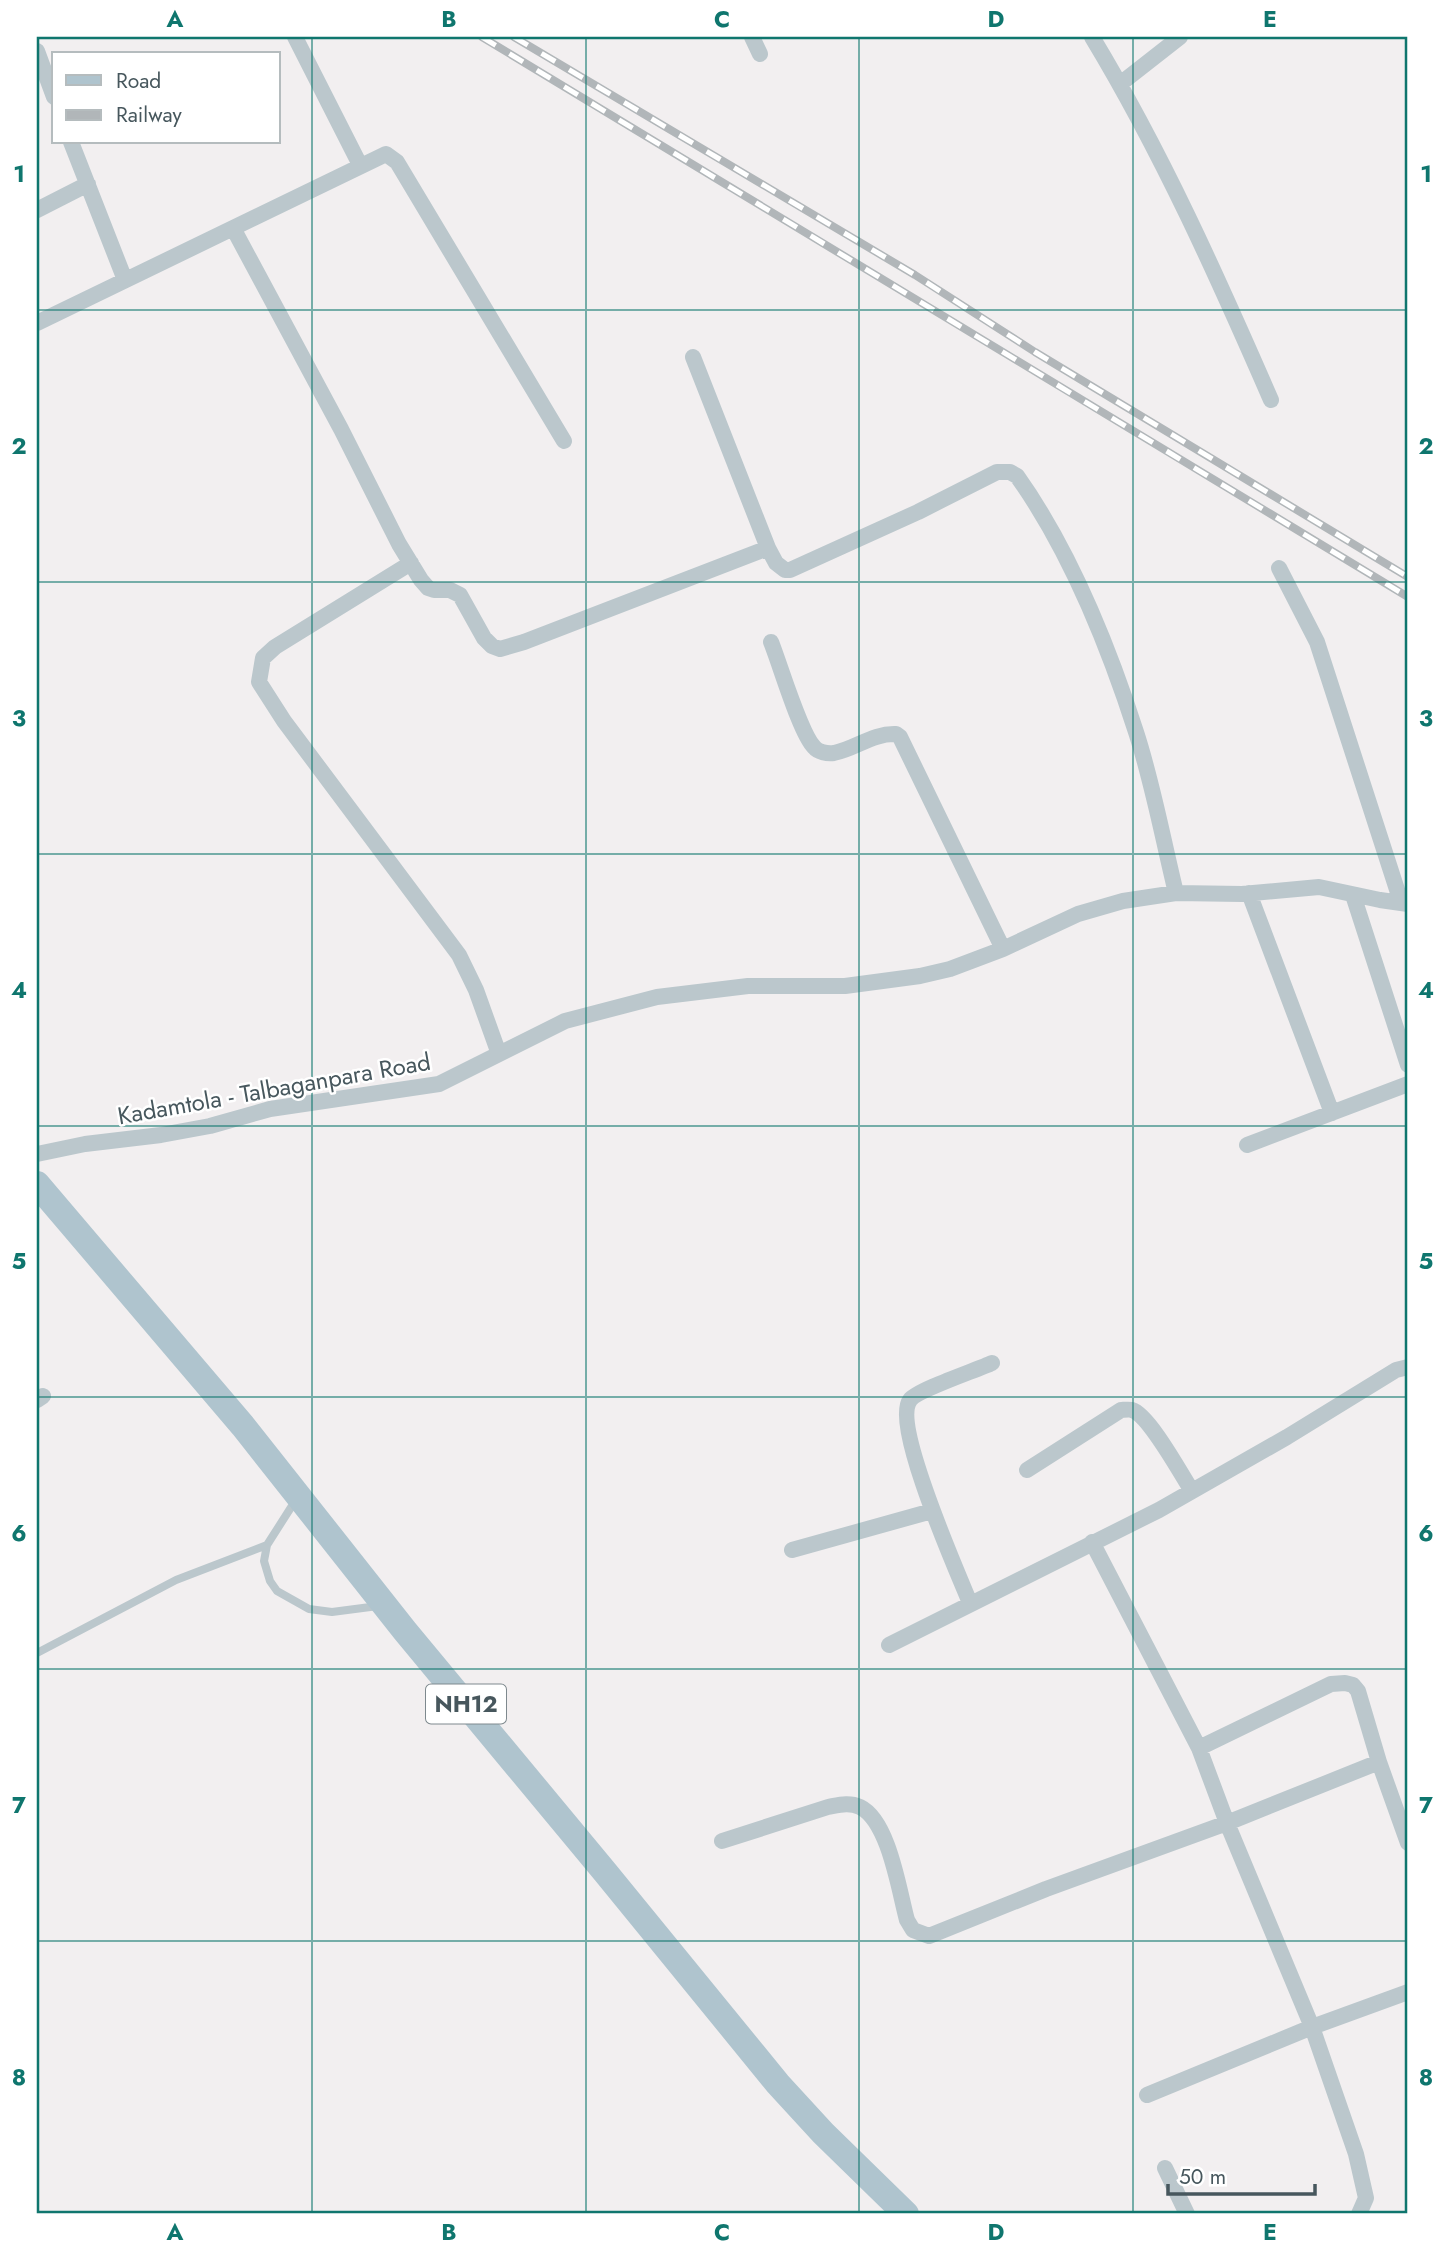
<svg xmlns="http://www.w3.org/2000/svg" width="1445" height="2251" font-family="Jost,sans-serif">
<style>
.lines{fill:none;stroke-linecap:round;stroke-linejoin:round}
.service{stroke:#bbc7cc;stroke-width:8}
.minor{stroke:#bbc7cc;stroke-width:16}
.primary{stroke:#afc4ce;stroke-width:26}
.rail-casing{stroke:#b1b6b9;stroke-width:8}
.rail{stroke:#fff;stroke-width:5;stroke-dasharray:16;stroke-linecap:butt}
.grid{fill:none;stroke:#0f766e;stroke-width:2;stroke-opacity:0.55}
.labels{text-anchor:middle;stroke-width:5;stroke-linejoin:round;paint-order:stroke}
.shield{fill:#fff;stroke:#7e898e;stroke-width:2}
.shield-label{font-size:23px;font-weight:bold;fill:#47575d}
.street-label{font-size:24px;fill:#47575d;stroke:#fff}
.neatline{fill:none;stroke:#0f766e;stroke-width:2.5}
.grid-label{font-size:23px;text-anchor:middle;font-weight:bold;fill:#0f766e}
</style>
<rect width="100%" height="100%" fill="#f2eff0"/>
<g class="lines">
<path class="service" d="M 297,1498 L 267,1545 L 264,1561 L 270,1581 L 277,1591 L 309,1609 L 332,1612 L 378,1606
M 37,1653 L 176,1580 L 267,1545"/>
<path class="minor" d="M 295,37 L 360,165
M 752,37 L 760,54
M 1092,37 C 1162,153 1217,276 1271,400
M 37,51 L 54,97
M 1120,84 L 1180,37
M 71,142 L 125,280
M 37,210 L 88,184
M 233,228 L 341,429 L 399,544 L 421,580 L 428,588 L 434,590 L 450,590 L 460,595 L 484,638 L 492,646 L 500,649 L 524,642 L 768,548 L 776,563 L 785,570 L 790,570 L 918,512 L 997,472 L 1010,472 L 1017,476 C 1069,549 1109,648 1136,732 C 1153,784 1163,840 1176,893
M 37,323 L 386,154 L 397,162 L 564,441
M 693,357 L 768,548
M 411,563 L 275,647 L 263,658 L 259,682 L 284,721 L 459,955 L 476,990 L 499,1054
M 1279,568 L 1317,642 L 1401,902
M 771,642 C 780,664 800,733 814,747 C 818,752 827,754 834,753 C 855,749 873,733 896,734 L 900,737 L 1003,949
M 1249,893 L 1332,1113
M 1353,895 L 1408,1065
M 1247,1145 L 1408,1084
M 37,1154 L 85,1144 L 161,1135 L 210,1126 L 270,1109 L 439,1084 L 565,1021 L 657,997 L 748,986 L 845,986 L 920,976 L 950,969 L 1003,949 L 1078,914 L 1123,901 L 1176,893 L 1242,894 L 1319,887 L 1380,900 L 1408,904
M 37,1400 L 43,1396
M 1027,1470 L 1121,1410 C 1123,1410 1130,1409 1132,1410 C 1149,1415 1181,1474 1192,1491
M 1092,1542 L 1199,1748
M 792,1550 L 932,1511
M 970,1603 C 957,1571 892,1425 910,1400 C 917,1390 977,1370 992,1363
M 889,1645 L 1159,1510 L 1287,1437 L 1396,1370 L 1408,1367
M 722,1841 L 828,1807 C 839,1805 849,1802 860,1807 C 889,1821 899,1891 907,1920 L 913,1930 L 929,1936 L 1046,1889 L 1227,1823 L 1379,1762 L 1408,1843
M 1147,2095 L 1312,2027 L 1408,1992
M 1165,2168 L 1187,2214
M 1359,2214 L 1366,2198 L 1356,2154 L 1312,2027 L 1227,1823 L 1199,1748 L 1331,1684 L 1345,1683 L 1353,1685 L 1358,1691 L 1379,1762"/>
<path class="primary" d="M 37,1184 L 243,1426 L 405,1631 L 605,1872 L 778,2084 L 823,2133 L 906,2214"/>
<defs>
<path id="rail" d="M 482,37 L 1408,597
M 514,37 L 915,275 L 1035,352 L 1408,577"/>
</defs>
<use href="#rail" class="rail-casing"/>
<use href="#rail" class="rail"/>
</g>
<path class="grid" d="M 312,37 L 312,2214M 586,37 L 586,2214M 859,37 L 859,2214M 1133,37 L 1133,2214M 37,310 L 1408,310M 37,582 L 1408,582M 37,854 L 1408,854M 37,1126 L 1408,1126M 37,1397 L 1408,1397M 37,1669 L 1408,1669M 37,1941 L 1408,1941"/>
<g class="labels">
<rect class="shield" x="426" y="1684.5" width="80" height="39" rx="5"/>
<g class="shield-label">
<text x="466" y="1712">NH12</text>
</g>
<g class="street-label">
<text transform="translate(274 1089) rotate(-10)" y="8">Kadamtola - Talbaganpara Road</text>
</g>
</g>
<rect width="1445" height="2251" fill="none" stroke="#ffffff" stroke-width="77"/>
<rect x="52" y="52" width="228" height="91" fill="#ffffff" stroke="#b5bcbe" stroke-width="2"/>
<rect x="66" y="75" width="35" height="10" fill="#afc4ce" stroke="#b5bcbe" stroke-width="2"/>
<text x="116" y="88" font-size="21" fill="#47575d">Road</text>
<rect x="66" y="110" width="35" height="10" fill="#b1b6b9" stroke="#b5bcbe" stroke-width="2"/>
<text x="116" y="122" font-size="21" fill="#47575d">Railway</text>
<path d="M1168 2184v10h147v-10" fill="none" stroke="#47575d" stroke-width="3.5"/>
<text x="1179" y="2184" font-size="21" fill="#47575d" stroke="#ffffff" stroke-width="5" paint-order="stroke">50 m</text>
<rect x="38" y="38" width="1368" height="2174" class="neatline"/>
<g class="grid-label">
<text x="175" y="27">A</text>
<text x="449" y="27">B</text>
<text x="722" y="27">C</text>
<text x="996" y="27">D</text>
<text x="1270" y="27">E</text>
<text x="19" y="182">1</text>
<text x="1426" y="182">1</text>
<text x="19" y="454">2</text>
<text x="1426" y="454">2</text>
<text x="19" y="726">3</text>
<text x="1426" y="726">3</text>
<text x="19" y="998">4</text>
<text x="1426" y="998">4</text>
<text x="19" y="1269">5</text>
<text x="1426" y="1269">5</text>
<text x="19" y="1541">6</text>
<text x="1426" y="1541">6</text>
<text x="19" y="1813">7</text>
<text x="1426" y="1813">7</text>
<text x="19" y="2085">8</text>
<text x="1426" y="2085">8</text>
<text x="175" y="2240">A</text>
<text x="449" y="2240">B</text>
<text x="722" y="2240">C</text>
<text x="996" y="2240">D</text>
<text x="1270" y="2240">E</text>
</g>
</svg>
